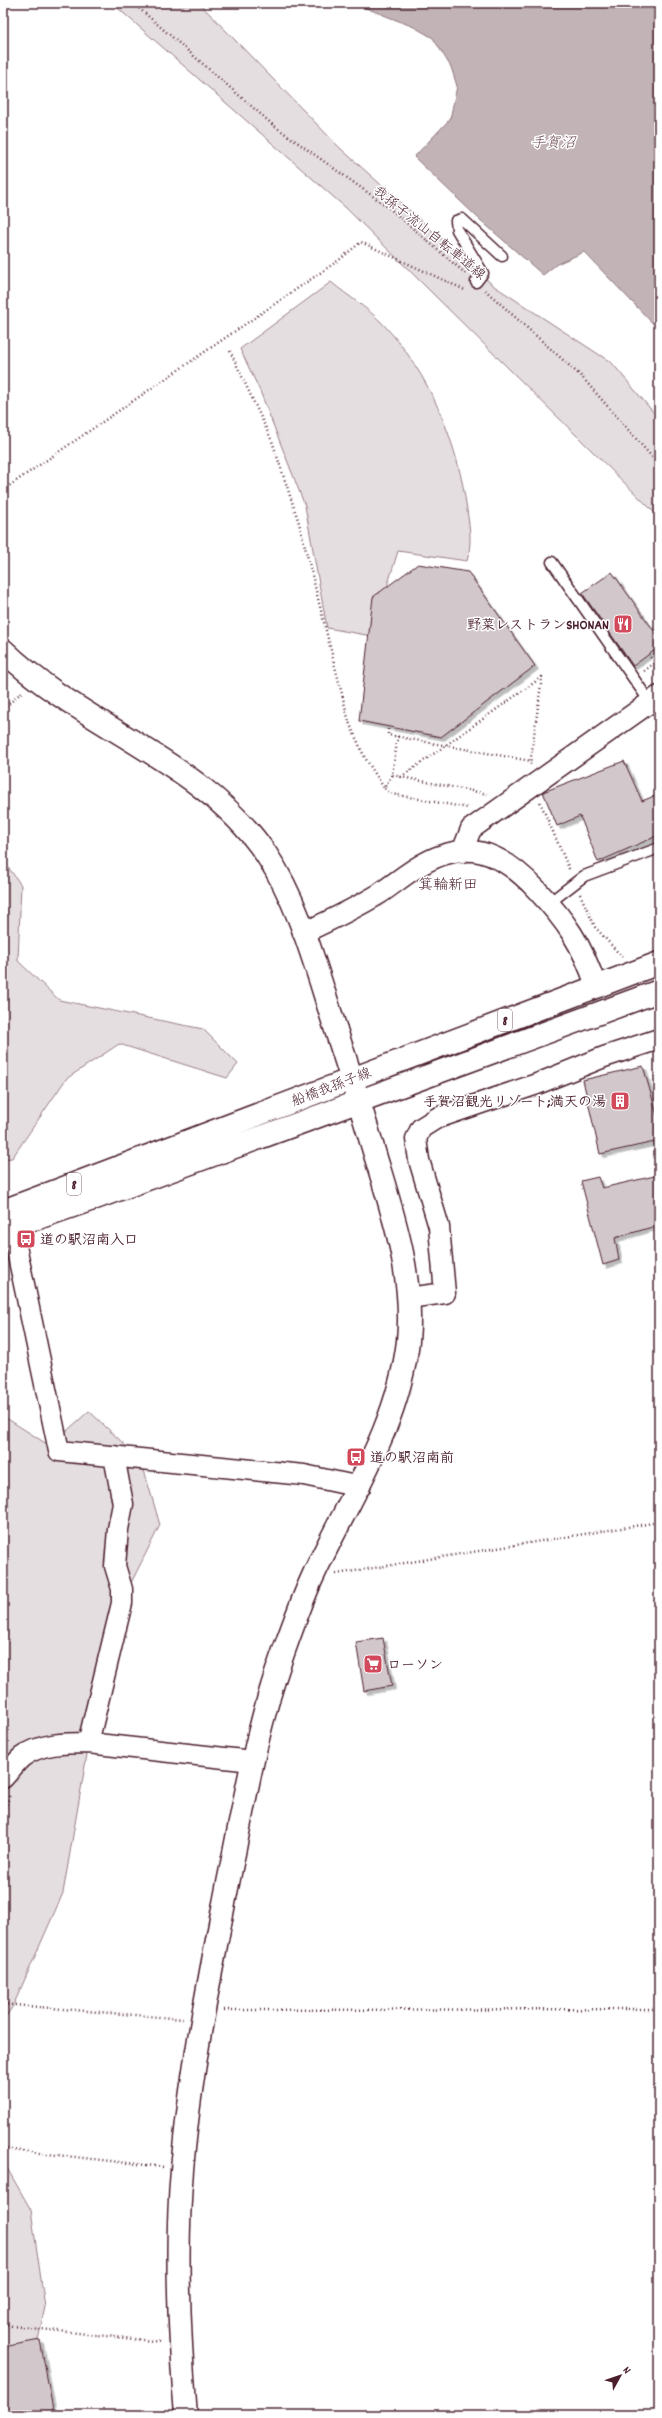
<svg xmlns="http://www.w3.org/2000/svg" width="662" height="2418" font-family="Dekko,'Klee One',sans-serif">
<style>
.green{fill:#e5dee0;stroke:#987e86}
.water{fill:#c1b3b6;stroke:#91787e}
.building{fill:#d2c7cb;stroke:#4a1f2b;filter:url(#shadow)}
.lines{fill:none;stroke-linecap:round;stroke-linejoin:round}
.lane-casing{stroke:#4a1f2b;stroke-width:13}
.street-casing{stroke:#4a1f2b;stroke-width:23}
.secondary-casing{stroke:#4a1f2b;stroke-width:25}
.primary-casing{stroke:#4a1f2b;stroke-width:25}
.path{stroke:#4a1f2b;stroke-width:2.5;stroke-dasharray:1 3;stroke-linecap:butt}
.lane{stroke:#fff;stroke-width:10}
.street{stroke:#fff;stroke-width:20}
.secondary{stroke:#fff;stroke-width:22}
.primary{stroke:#fff;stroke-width:22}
.labels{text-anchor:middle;stroke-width:3;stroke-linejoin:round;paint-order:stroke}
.shield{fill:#fff;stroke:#80626b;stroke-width:1}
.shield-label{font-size:13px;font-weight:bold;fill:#4a1f2b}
.street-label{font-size:14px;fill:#4a1f2b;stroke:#fff}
.poi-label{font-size:14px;font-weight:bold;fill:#4a1f2b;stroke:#fff;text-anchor:start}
.water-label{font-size:15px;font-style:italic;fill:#74535c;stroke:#fff}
.neighbourhood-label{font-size:15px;fill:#4a1f2b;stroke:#fff}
</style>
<defs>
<filter id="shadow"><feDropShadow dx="3.5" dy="3.5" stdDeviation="0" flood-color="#0004"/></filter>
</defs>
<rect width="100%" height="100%" fill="#fff"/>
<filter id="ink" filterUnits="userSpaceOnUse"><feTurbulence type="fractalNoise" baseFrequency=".025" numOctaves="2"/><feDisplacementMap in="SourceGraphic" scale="8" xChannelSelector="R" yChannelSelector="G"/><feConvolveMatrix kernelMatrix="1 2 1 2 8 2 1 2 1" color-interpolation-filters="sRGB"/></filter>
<g filter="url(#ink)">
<path class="green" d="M 112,3 L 199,3 L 340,148 L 494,286 L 612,363 L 659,419 L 659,517 L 346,208 Z
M 331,282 C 348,296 369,309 383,324 C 430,374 458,443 467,510 C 470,530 472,542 467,561 L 398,551 L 372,636 L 327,628 L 305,506 L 260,391 L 240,349 Z
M 3,860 L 21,885 L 18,961 L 59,1000 L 203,1029 L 238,1064 L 227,1078 L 119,1044 L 66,1079 L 12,1158 L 3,1159 Z
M 89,1411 L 141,1460 L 160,1525 L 131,1583 L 112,1610 L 63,1893 L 13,2006 L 3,2021 L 3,1416 L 50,1446 Z
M 3,2161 L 31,2210 L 45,2307 L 26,2397 L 3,2415 Z"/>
<path class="water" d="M 353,3 L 659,3 L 659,330 L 584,252 L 557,264 L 543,275 L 478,218 L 414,157 L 450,119 L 457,86 L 451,67 L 433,38 L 414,27 Z"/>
<path class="building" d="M 418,564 L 468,572 L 535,666 L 441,737 L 359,721 L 373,597 Z
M 612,572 L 659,638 L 659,647 L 633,666 L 582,593 Z
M 624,761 L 642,801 L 659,794 L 659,835 L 598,862 L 580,816 L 557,826 L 543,792 Z
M 643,1066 L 659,1122 L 659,1141 L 600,1154 L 583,1080 Z
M 659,1175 L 659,1225 L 615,1238 L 619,1260 L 603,1265 L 581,1181 L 598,1177 L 602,1188 Z
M 383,1638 L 392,1686 L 364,1691 L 356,1642 Z
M 40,2340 L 54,2415 L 3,2415 L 3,2347 Z"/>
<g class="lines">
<defs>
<path id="lane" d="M 476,282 L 483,273 L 457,230 L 456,221 L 462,219 L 502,256
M 552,562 L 650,702
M 549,903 L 584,876 L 659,848"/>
<path id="street" d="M 462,852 L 471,829 L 659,696
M 303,933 C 329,921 354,909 379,894 C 391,886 403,876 416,868 C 465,837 499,850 536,889 C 566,921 582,944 596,986
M 12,1227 L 59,1451 L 304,1475 L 360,1487
M 408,1298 L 445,1293 L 439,1227 L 419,1160 L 416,1139 L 421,1128 L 437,1118 L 537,1084 L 604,1057 L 659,1039
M 88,1743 L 122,1603 L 122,1589 L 115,1566 L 118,1529 L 123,1504 L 114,1456
M 3,1778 C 9,1772 15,1763 22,1757 C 41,1743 66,1743 88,1743 L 252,1761"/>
<path id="secondary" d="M 3,650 C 82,727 202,760 266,854 C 300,904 316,969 335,1027 C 349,1070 363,1114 376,1158 C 394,1217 414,1278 408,1341 C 398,1428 349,1498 313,1576 C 301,1602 291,1631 281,1659 C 255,1733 243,1811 227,1888 C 209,1981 190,2075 182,2170 C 175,2251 179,2334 186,2415"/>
<path id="primary" d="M 3,1211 L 659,963
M 3,1230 L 90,1200 L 659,991"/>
</defs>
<use href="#lane" class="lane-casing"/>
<use href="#street" class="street-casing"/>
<use href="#secondary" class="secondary-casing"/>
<use href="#primary" class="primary-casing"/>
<path class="path" d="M 133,3 L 273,125 L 388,207 L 466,274
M 485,290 L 582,377 L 659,465
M 230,351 L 272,441 L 299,523 L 349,722 L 364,756 L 384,788
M 3,490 L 339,260 L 361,242 L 465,290
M 644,671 L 655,662 L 648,655
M 3,709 L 22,692
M 388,729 L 388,735 L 531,761
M 398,736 L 392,775 L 487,794
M 392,775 L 384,788 L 392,794 L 468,808
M 401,777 L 542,677 L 530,765
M 540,802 L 570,871
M 580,894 L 595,927 L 622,957
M 336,1574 L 659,1522
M 3,1816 L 10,1794
M 3,2004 L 183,2019
M 224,2010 L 659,2009
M 3,2149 L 164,2167
M 3,2325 L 162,2342"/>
<use href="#lane" class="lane"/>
<use href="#street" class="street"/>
<use href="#secondary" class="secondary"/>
<use href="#primary" class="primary"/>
</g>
</g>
<defs>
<symbol id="restaurant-square" viewBox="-11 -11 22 22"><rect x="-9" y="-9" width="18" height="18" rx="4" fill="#d1495b" stroke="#fff"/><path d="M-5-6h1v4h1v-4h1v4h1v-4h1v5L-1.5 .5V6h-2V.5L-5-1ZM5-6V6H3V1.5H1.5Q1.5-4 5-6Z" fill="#fff"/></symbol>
<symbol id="building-square" viewBox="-11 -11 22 22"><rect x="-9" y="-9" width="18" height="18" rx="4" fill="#d1495b" stroke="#fff"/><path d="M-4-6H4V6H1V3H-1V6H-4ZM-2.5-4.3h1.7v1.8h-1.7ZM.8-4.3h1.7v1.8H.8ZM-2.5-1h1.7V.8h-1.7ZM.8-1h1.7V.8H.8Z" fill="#fff"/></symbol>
<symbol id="bus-square" viewBox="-11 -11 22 22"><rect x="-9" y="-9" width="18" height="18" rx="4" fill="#d1495b" stroke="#fff"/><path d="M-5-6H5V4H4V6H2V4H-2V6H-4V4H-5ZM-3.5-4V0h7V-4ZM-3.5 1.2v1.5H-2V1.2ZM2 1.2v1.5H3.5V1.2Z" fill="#fff"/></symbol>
<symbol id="supermarket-square" viewBox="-11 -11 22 22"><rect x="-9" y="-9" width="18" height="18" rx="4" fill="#d1495b" stroke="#fff"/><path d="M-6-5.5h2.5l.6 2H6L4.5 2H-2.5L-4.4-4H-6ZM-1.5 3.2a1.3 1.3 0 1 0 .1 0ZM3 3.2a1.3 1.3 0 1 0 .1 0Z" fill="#fff"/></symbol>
</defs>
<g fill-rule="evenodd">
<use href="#restaurant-square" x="612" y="613" width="22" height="22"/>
<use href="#building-square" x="609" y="1090" width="22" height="22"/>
<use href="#bus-square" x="15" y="1228" width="22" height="22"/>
<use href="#bus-square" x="345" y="1446" width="22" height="22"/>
<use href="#supermarket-square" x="362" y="1653" width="22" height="22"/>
</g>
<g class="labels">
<g class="shield">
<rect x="498" y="1009" width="14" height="22" rx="3"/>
<rect x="67" y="1173" width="14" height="22" rx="3"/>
</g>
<g class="shield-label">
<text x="505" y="1025">8</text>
<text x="74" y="1189">8</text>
</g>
<g class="street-label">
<text transform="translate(430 232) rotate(39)" y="5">我孫子流山自転車道線</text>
<text transform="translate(331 1086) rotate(-21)" y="5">船橋我孫子線</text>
</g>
<g class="poi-label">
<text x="609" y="629" text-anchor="end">野菜レストランSHONAN</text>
<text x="606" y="1106" text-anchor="end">手賀沼観光リゾート;満天の湯</text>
<text x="40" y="1244">道の駅沼南入口</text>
<text x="370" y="1462">道の駅沼南前</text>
<text x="387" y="1669">ローソン</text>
</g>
<g class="water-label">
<text x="553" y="147">手賀沼</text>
</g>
<g class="neighbourhood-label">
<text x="448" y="889">箕輪新田</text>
</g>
</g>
<rect width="662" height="2418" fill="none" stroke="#fff" stroke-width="16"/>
<rect x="8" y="8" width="646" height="2402" fill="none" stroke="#4a1f2b" stroke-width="1.5" filter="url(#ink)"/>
<g transform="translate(620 2376) rotate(50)" stroke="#ffffff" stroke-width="3" paint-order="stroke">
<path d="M0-3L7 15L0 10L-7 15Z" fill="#4a1f2b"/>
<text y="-6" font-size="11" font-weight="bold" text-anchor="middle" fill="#4a1f2b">N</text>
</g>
</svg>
